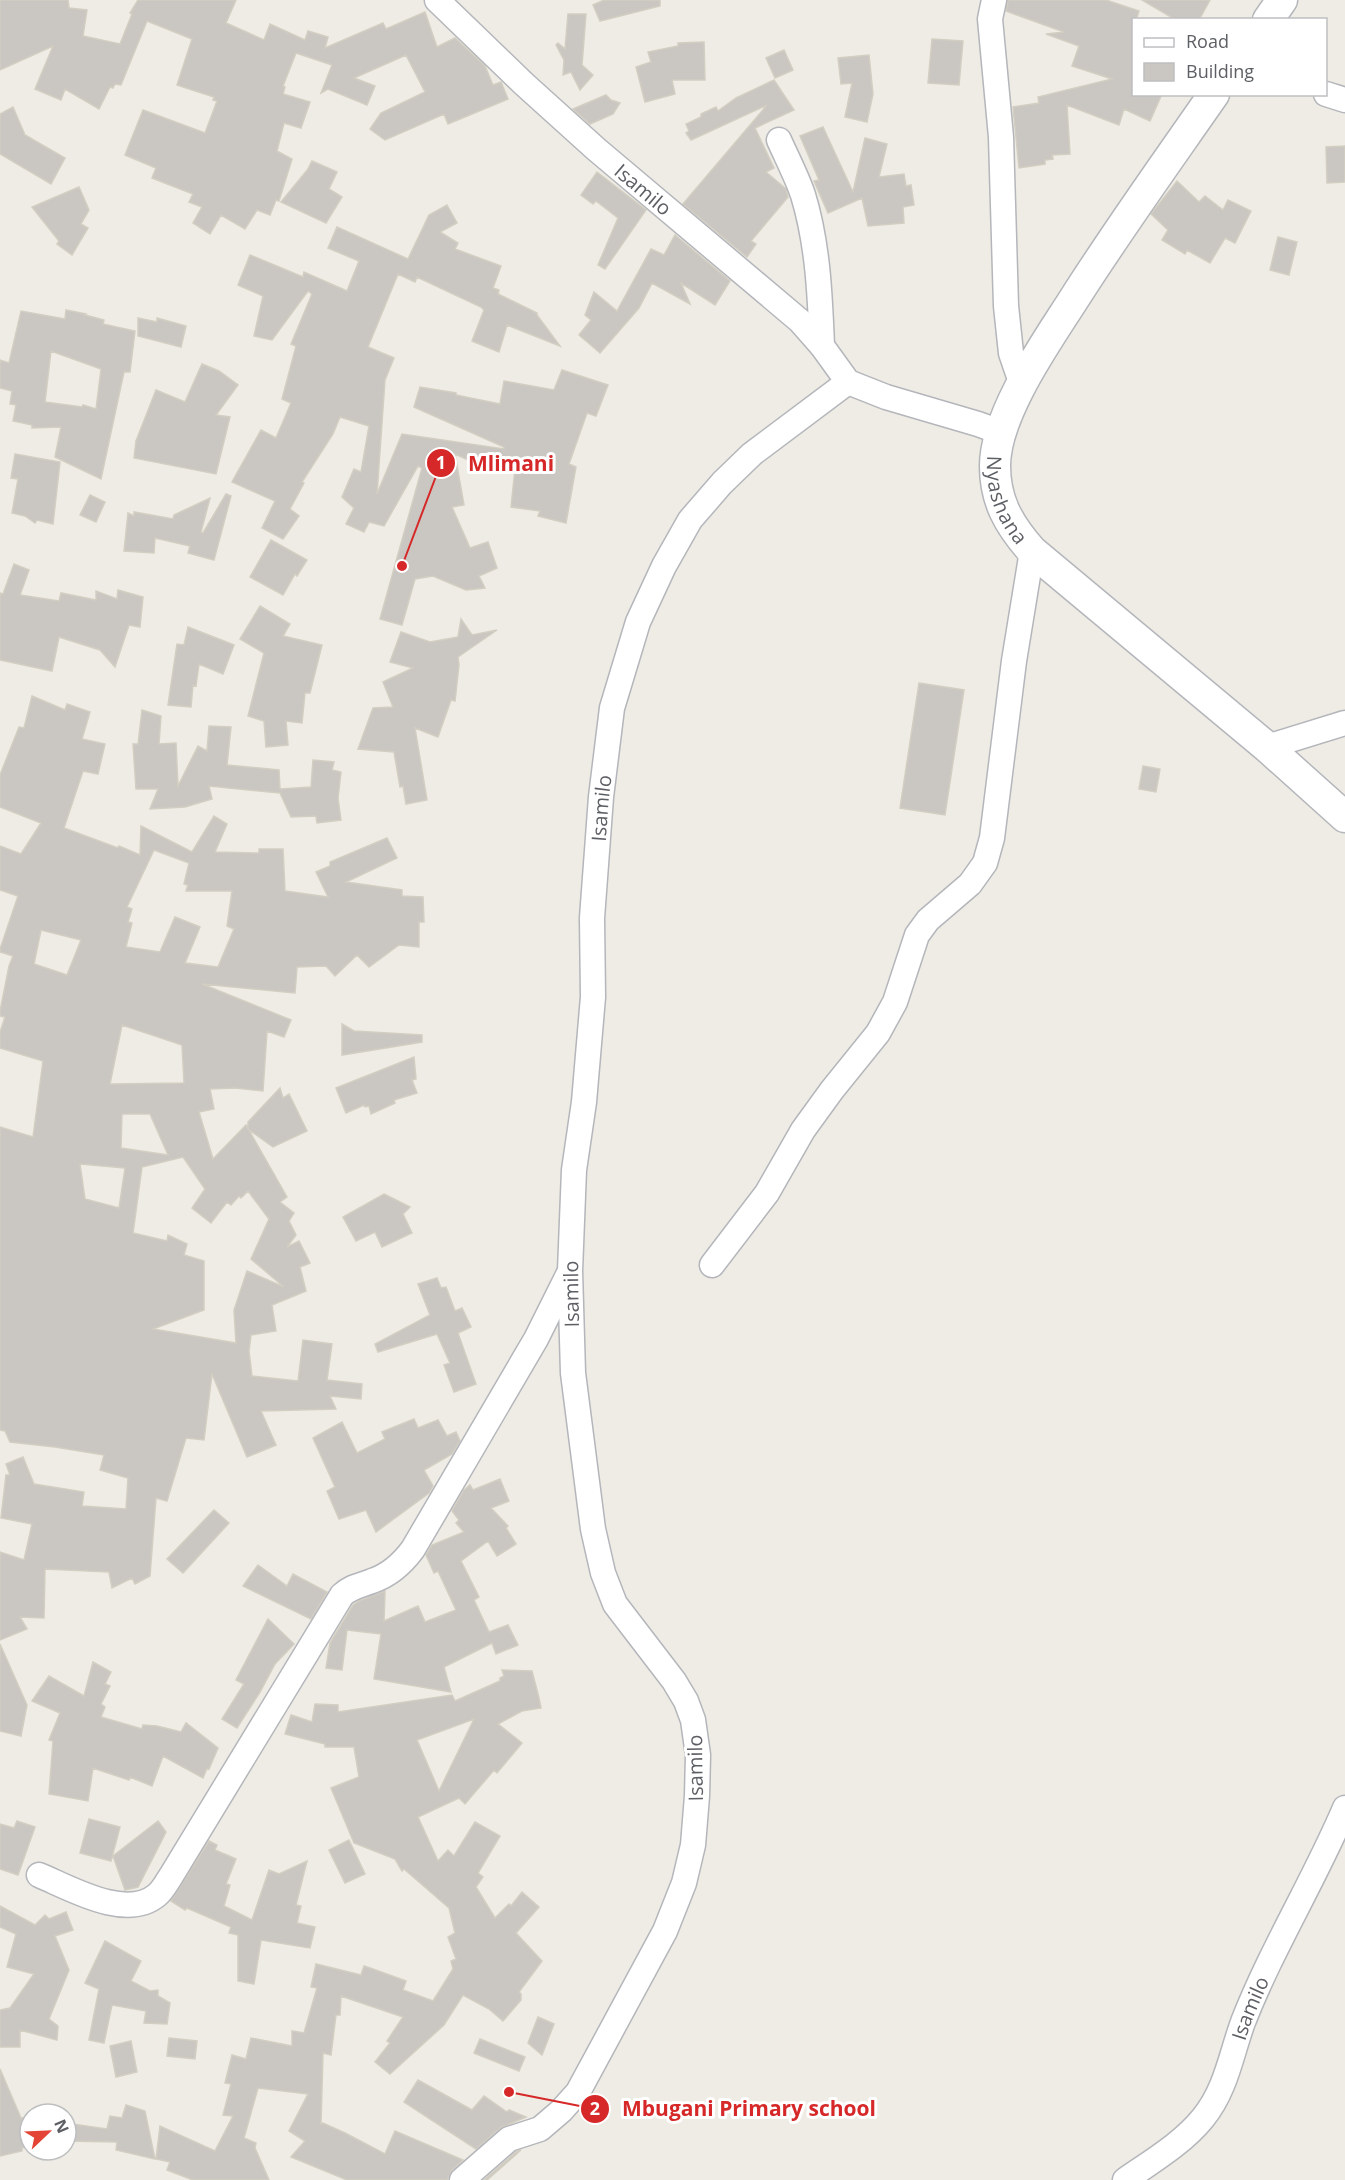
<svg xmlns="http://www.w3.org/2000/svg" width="1345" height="2180" viewBox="0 0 1345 2180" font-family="'Open Sans',sans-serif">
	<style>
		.building { fill: #cac6c1; stroke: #d3cec2; stroke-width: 1.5; fill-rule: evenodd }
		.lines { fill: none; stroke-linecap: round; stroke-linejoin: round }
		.minor-casing { stroke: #b4b6bb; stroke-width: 27 }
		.tertiary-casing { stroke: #b4b6bb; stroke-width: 33 }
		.minor { stroke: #fff; stroke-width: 24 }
		.tertiary { stroke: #fff; stroke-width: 30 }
		.labels { text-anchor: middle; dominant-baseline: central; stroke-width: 6; stroke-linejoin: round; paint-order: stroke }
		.street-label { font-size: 20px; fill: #5c5f64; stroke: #fff }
		.leader { fill: none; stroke: #d62828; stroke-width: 2 }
		.callout-dot { fill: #d62828; stroke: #fff; stroke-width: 2 }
		.mark-label { font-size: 18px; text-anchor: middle; font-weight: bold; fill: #fff }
		.callout-label { font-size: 21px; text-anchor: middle; font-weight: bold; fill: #d62828; stroke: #fff; stroke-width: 6; stroke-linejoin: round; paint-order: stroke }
	</style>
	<rect width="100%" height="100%" fill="#eeece4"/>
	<!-- building -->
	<path class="building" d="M0,0H68L69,8L87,10L83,36L120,44L132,14L130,13L138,0H236L226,23L264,40L270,24L305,40L308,31L328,37L325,48L383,23L386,29L425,12L437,47L455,38L485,66L493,85L501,82L508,99L448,124L444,114L385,140L370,129L381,113L425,92L406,55L354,78L375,86L367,105L328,89L321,93L332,65L296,53L283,86L285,87L283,94L310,102L301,128L284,123L277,151L292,159L279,201L276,200L270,215L257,210L245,229L221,215L210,234L193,223L202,207L189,202L193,194L152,178L156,168L125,155L143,110L205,133L217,101L213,100L214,97L177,85L192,39L147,21L121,85L115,84L113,88L110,87L99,109L65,89L61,100L35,89L53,46L0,70Z
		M604,0H660V6L600,21L593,5Z
		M1008,0H1106L1139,11L1136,20H1134V94H1162L1150,121L1124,109L1119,125L1067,105L1070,154L1052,155L1053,159L1045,160V164L1019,168L1013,107L1039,103L1038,97L1112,79L1072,66L1079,46L1046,34L1064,32L1006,11Z
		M1142,0H1210L1199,20H1176Z
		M568,14H586L582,65L593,75L580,90L571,72L563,75L564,60L556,45L558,43L565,49Z
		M932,39L963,41L959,85L928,83Z
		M704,42L705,80H672L675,94L645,102L636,67L651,62L648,52L678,46V43Z
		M784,50L793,70L775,78L766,58Z
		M869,55L873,94L867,122L845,117L852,83L841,84L838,58Z
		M774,80L794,110L755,128L774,168L766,172L786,189L788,197L751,241L756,244L747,257L683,204L767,105L691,140L686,133L689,131L686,124L701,117V114L716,107L718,111L736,98Z
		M606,95L611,100L620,103L613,114L590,124L573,109Z
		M13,107L25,135L65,158L51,184L0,154V114Z
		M823,127L853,192L865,138L887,144L879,177L904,174L906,186L911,185L914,205L903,207L904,223L868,226L862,198L828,213L814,181L819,180L800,136Z
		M1345,146V182L1327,183L1326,147Z
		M312,161L337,172L329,189L342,197L326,223L281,202L308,169Z
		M597,172L646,210L605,269L598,265L618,218L596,201L593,204L581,195Z
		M1177,181L1199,202L1205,196L1223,210L1228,200L1251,211L1235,243L1225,238L1210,263L1187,250L1185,254L1162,240L1168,230L1151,214Z
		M79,187L89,210L81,224L88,228L72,255L57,244L59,241L32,207Z
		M447,205L457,223L440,232L458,243L455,249L501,266L493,288L499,290L498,294L537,313V315L560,346L507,325L499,352L472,341L484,310L481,307L417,277L415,282L398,274L368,347L394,358L385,380L377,494L402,434L504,449V447L414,407L420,387L456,393V395L500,404L504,381L554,390L562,370L608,385L596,416L587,413L569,464L576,467L566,523L538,516L540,511L511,507L515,469L477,464L455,454L464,505L452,507L470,548L488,542L497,568L479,576L485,588L466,590L433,576L415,579L402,625L380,619L422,468L418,466L384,526L369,522L364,532L346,524L354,508L342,497L354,469L361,472L369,426L340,417L333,434L302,482L304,483L290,509L299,516L283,539L262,528L275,501L232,482L261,430L276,438L291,403L282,399L296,346L291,344L312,294L308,291L272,340L254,336L263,296L238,285L250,255L303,277L304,272L347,291L359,261L328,248L337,227L408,259L429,215Z
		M675,235L730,281L715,305L681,283L690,304L652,283L639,308L600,353L579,335L591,320L585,315L594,292L617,311L651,249L664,255Z
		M1278,237L1297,242L1289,275L1270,270Z
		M66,310L86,314L85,315L104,320L103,324L135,331L130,372H124L101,479L55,457L61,427L32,428V425L13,421L16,405L10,404L12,391L0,388V360L9,363L21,311L65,319ZM51,351L101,369L96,409L83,405L82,407L45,402Z
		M138,318L157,322V318L186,326L181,347L138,336Z
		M202,364L219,371L238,385L216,415L230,417L216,474L134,458L136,441L156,390L185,402Z
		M15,454L60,462L53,524L37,520L35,523L25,516L12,513L18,479L11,478Z
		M226,494L231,496L214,560L188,553L190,546L155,538L154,553L124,551L128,513L134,516V512L173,519L174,515L210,498L201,532L203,533Z
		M90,495L105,502L96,522L80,515Z
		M271,540L307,560L297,576L295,574L283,595L250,577Z
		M14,564L29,570L20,595L59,601L61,593L96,600V591L117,599L118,590L143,597L140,627L129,625L115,667L100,650L59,637L52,671L0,660V593L3,594Z
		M260,606L290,624L283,636L322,645L310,693H305L302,723L286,721L288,745L266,747L264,721L248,716L264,653L240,639Z
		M461,619L472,635L497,630L458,657L459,665L455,701L451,700L438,737L415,728L427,800L406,804L403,786L400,787L394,752L358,749L373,708L393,707L383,682L413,668L390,662L401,632L430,642L458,637Z
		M188,627L234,645L223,674L199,664L196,686L193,685L191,707L168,705L177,644L184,645Z
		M919,683L964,690L945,815L900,808Z
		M32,696L65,710L67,704L90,712L82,739L105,744L98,774L83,771L64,828L118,848L119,846L140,855L141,826L192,852L214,816L227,824L215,852L259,853V849H283L285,891L328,897L316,872L330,866V862L387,838L397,858L346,882L402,890V896L423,897L424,922H419V947L399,945L369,967L357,955L335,976L326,966L297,967L295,993L202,984L291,1020L284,1037L267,1031L263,1091L235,1088L210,1089L214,1109L199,1112L213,1159L246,1125L287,1197L280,1202L294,1213L289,1221L296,1235L287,1247L299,1241L310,1263L300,1267L306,1291L272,1305L276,1331L251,1335L249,1351L252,1376L298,1381L303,1340L332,1344L327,1380L362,1384L361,1399L330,1396L336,1409L261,1411L276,1445L247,1457L212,1374L204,1440L186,1438L167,1501L156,1498L150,1576L135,1584L132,1578L112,1588L109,1572L45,1569L44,1618L20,1617L27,1629L0,1640V1552L24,1560L32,1524L1,1518L6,1475H10L6,1464L23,1457L34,1484L84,1492L82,1506L126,1509L128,1478L100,1470L104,1455L55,1447L10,1442L5,1431L0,1430V1127L33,1137L43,1061L0,1048V1032L5,1017L0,1016V1011L9,966L13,956L0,952V949L18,896L0,890V846L21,854L41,823L0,807V775L19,727L24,728ZM154,850L189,863L184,884L188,885L186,891H232L227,926L234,929L218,967L185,963L200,927L175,917L160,952L126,947L132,923L128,922L132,909L127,907ZM41,930L81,940L67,975L34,964ZM122,1025L182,1045L184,1083L110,1084ZM122,1114H150L168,1155L121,1148ZM183,1157L205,1189L192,1208L211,1223L227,1202L231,1205L239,1196L241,1198L248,1191L269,1219L251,1259L284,1287L247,1271L234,1310L236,1343L153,1329L204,1310V1261L184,1255L187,1244L168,1235L167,1241L133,1233L142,1167ZM80,1164L125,1168L119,1208L85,1199Z
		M142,710L161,716L159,744L176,743L178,786L198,746L207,751L209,726L231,727L227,765L279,770L280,789L311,787L313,760L334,762L332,770L341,772L338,798L341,820L317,823L316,816L291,817L280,793L209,786L212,799L185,807L150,809L158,789H136L133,744H138Z
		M1143,766L1160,769L1156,792L1139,789Z
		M342,1024L354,1031L422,1035V1042L342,1055Z
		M414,1057L416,1079L412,1080L417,1093L394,1100L395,1103L371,1114L369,1106L365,1107L364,1105L346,1113L336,1088Z
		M280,1088L283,1098L289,1094L307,1131L273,1147L248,1129V1122Z
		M384,1194L410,1207L403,1214L412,1233L382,1247L375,1232L356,1241L343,1217Z
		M437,1278L441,1288L446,1287L455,1311L462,1308L471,1327L458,1333L476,1384L454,1392L444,1365L450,1363L437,1334L378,1352L375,1344L430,1315L418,1284Z
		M414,1419L418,1428L438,1420L447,1436L456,1432L460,1441L452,1454L424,1470L433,1486L429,1493L376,1532L366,1510L339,1519L327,1491L335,1487L313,1438L342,1422L357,1453L385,1439L382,1432Z
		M500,1479L509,1501L491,1508L508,1526L506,1528L516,1544L497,1556L488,1541L461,1561L479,1597L474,1600L489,1632L508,1625L518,1645L496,1654L492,1643L444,1667L451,1692L374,1679L381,1634L347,1630L342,1670L326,1668L330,1643L353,1605L359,1601L385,1591L384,1621L418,1606L425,1622L456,1610L438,1571L434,1573L426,1555L432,1545L464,1532L456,1523L459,1520L452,1511L464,1490L470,1485L473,1490Z
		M214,1510L229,1523L183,1573L167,1559Z
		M258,1565L287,1586L293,1574L327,1592L311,1619L243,1586Z
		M268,1619L294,1644L275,1664L260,1692L237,1728L222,1719L244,1684L236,1680Z
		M0,1644L27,1705L21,1736L0,1731Z
		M93,1662L111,1672L105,1684L110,1686L101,1704L105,1707L101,1717L142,1729L143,1725L157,1726L181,1732L186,1723L218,1748L209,1769L207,1768L203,1778L163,1756L152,1786L130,1777L129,1780L93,1768L88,1801L49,1794L53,1741L49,1740L60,1713L32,1701L49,1676L84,1696Z
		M502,1670L532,1671L539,1698L541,1708L522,1711L498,1724L522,1743L497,1773L494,1770L465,1804L459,1798L418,1817L438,1861L448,1850L454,1856L475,1822L500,1836L478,1873L483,1877L476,1887L495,1918L509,1904L511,1906L522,1892L539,1907L516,1933L542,1961L519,1992L521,1994V2000L503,2021L489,2009L463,1995L444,2025L390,2074L375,2062L390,2043L387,2041L403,2017L341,1996L340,2015H336L331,2055L323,2053L321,2124L323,2123L345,2133L385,2154L395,2131L463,2160L452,2170L447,2180H347L291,2157L305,2141L289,2131L308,2094L258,2088L244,2138L256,2143L255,2148L269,2180H193L167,2170L170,2162L156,2159L160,2126L215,2151L233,2116L223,2115L231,2084L225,2083L232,2055L246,2059L251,2038L292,2046V2031L304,2033L317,1988L311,1987L316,1964L361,1975L364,1966L373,1969L406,1981L403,1990L433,2001L453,1969L451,1961L456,1959L448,1937L455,1933L449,1908L404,1869L402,1871L395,1859L354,1843L331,1788L359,1777L354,1747H325V1744L285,1734L291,1715L312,1722L315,1704L338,1705V1712L452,1695L455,1701L500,1681V1678L504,1676ZM474,1719L439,1791L417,1740Z
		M89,1819L120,1827L111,1861L80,1853Z
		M17,1821L35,1827L18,1875L0,1869V1824L14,1828Z
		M158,1821L166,1832L138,1887L125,1890L113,1856Z
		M349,1840L365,1874L345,1883L329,1850Z
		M209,1841L217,1845L215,1850L236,1859L226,1884L230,1885L224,1906L252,1920L269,1870L279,1874L307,1861L296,1905L301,1906L297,1923L315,1927L310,1948L261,1940L254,1984L238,1981V1935L229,1933L231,1927L187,1908L185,1910L171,1901Z
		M0,1906L35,1925L45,1915L49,1919L66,1912L73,1930L55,1936L69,1970L49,2019L58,2026L57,2040L20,2030V2047H0V2010L10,2008L34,1974L7,1967L16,1934L0,1927Z
		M105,1941L141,1961L131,1981L150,1991L158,1990V1996L170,2003L167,2024L144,2023L146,2011L112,2005L104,2043L89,2040L99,1989L85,1983Z
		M538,2017L554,2024L542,2055L528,2043Z
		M169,2038L197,2041L195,2059L167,2056Z
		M480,2039L525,2057L519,2071L474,2053Z
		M131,2041L137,2072L116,2077L110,2046Z
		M0,2069L21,2118L30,2117V2146L22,2148V2151L0,2156Z
		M418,2080L472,2110L484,2096L507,2112L509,2110L526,2117L500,2128L476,2149L404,2102Z
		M126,2105L145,2111L155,2159L116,2150L117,2142L66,2141V2123L107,2129L110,2116L122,2118Z
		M521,2150L487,2180H484L516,2152Z"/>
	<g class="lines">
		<!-- minor casing -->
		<g class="minor-casing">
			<g id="minor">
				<path id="s1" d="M437,0L524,84L596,149L800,321L822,346L848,382L886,397L978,424L1000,432"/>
				<path d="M994,0L990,19L1001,137L1006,306L1011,353L1022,385"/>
				<path d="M1326,94L1345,100"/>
				<path d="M779,140C787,158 797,177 803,195C818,244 820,296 822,346"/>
				<path d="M1267,747L1345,723"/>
				<path d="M712,1265L767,1193L803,1130L832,1090L878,1033L895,1002L917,935L928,920L970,884L985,863L992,838L1014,661L1032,551"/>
				<path d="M39,1875C70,1888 126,1921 157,1895C163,1890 167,1882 171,1876L342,1595C352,1586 360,1586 372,1581C390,1575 402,1564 413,1549L536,1339L569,1273"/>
				<path id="s2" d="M462,2180L509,2139L540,2129L561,2111L578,2092L665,1931L684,1883L693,1845L697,1796L698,1755L693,1720L686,1701L674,1681L615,1604L603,1573L593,1529L573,1373L570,1271L574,1170L584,1102L593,997L592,918L601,797L612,708L638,622L664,566L690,520L722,483L752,454L848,382"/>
				<path id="s3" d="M1125,2180C1151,2162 1183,2143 1203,2118C1226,2090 1231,2055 1243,2022C1272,1948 1314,1881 1345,1808"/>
			</g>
		</g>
		<!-- tertiary casing -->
		<g class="tertiary-casing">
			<g id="tertiary">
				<path d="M1268,20L1282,0"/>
				<path id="s4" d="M1214,94C1166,163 1117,231 1072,302C1045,344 995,415 995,466C995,501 1009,525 1032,551L1267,747L1345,817"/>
			</g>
		</g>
		<!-- minor -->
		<use href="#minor" class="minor"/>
		<!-- tertiary -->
		<use href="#tertiary" class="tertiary"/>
	</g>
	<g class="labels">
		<!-- street labels -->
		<g class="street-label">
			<text stroke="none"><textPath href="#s1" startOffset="280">Isamilo</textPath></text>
			<text stroke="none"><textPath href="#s4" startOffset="471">Nyashana</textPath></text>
			<text stroke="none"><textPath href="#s2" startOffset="1490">Isamilo</textPath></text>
			<text transform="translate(571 1294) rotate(-91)">Isamilo</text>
			<text transform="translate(695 1768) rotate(-91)">Isamilo</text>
			<text stroke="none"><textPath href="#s3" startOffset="220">Isamilo</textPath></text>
		</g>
	</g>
	<!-- callouts -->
	<path class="leader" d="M402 566L441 463M509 2092L595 2109"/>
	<g class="callout-dot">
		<circle cx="402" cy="566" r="6"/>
		<circle cx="509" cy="2092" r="6"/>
		<circle cx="441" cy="463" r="15"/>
		<circle cx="595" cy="2109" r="15"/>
	</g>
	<g class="mark-label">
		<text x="441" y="469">1</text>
		<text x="595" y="2115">2</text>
	</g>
	<g class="callout-label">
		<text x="511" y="471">Mlimani</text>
		<text x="749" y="2116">Mbugani Primary school</text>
	</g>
	<!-- legend -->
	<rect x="1132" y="18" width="195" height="78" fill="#ffffff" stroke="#bebfc1" stroke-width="1.5"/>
	<rect x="1144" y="38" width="30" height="9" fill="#ffffff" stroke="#bebfc1" stroke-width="1.5"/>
	<text x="1186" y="48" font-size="18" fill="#5c5f64">Road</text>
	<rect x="1144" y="63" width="30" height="18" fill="#cac6c1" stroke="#bebfc1" stroke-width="1.5"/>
	<text x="1186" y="78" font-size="18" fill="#5c5f64">Building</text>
	<!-- north arrow -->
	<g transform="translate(48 2132) rotate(67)"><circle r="28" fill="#ffffff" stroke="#bebfc1" stroke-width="1.5"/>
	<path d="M0-4.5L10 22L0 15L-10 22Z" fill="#e34435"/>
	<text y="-9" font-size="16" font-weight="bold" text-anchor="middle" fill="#5c5f64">N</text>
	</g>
</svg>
